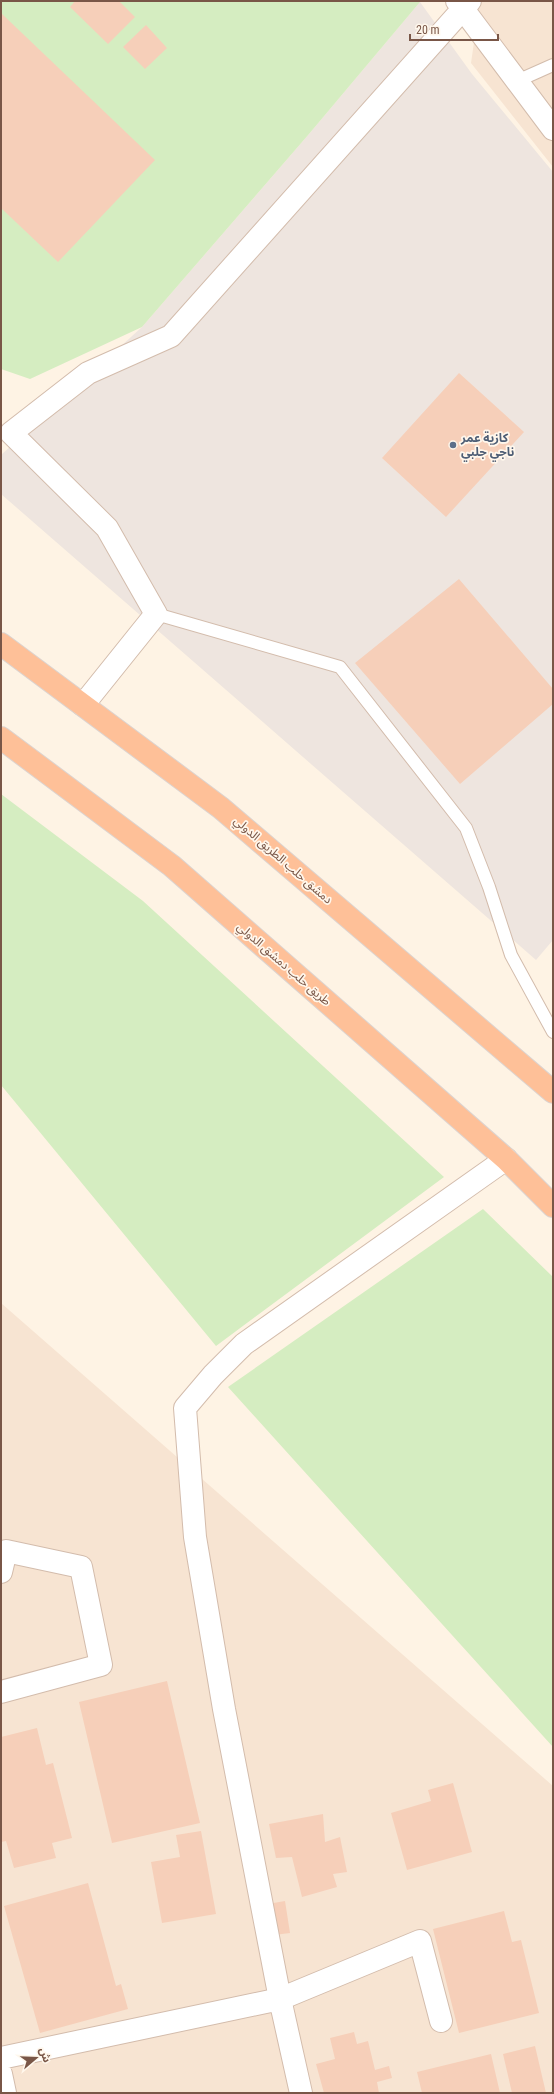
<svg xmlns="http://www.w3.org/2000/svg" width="554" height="2094" viewBox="0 0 554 2094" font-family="'Roboto Condensed','Noto Sans Arabic',sans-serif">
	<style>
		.residential { fill: #f7e4d2 }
		.industrial { fill: #eee5df }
		.green { fill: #d5edc1 }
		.building { fill: #f6cfb9 }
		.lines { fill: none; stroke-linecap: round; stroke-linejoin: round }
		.service-casing { stroke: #d3bcac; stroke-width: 14 }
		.minor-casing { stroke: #d3bcac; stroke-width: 24 }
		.trunk-casing { stroke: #dcd3cf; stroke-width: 24 }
		.service { stroke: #fff; stroke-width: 12 }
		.minor { stroke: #fff; stroke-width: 22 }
		.trunk { stroke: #fec098; stroke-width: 22 }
		.service-dot { fill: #5c6f8a; stroke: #fff7ec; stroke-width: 1.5 }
		.labels { text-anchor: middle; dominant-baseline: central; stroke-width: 3.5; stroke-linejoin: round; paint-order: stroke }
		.service-label { font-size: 12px; font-weight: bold; fill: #4e5e75; stroke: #fff7ec; text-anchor: start }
		.street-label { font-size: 12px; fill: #795647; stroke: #fff7ec }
	</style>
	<rect width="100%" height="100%" fill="#fef3e4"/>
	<!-- residential -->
	<path class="residential" d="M480,1H553V167L471,63Z
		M1,1303L553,1786V2093H1Z"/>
	<!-- industrial -->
	<path class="industrial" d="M420,2L472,74L553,172V940L536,960L1,494V455L142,327L309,134Z"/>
	<!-- green -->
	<path class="green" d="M1,1H419L420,2L309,134L142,327L30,379L1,369Z
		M1,794L143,901L444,1177L216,1346L1,1085Z
		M483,1209L553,1277V1747L228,1387Z"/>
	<!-- building -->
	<path class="building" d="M75,1H119L135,17L108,44L70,7Z
		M1,13L155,160L58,262L1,208Z
		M146,25L167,48L145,69L123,47Z
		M459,373L524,432L446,517L382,458Z
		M459,579L553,689V704L460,784L355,663Z
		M167,1681L200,1823L112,1843L79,1702Z
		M37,1728L46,1765L53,1763L72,1838L52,1843L56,1858L14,1868L6,1841L1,1842V1737Z
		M453,1783L472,1852L407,1870L391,1813L431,1801L428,1790Z
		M323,1814L325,1842L340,1837L347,1872L333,1874L337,1887L302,1897L292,1857L276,1858L269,1824Z
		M201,1831L216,1914L162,1923L151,1862L180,1857L176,1835Z
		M88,1883L116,1986L121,1984L128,2009L40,2033L4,1906Z
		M285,1901L290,1933L274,1935L268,1904Z
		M504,1911L512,1942L521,1940L539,2013L459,2033L433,1929Z
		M354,2032L357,2044L368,2041L375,2070L389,2066L392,2078L377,2082L379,2093H324L316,2064L335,2059L330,2038Z
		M535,2046L546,2093H512L503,2054Z
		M491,2054L500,2093H422L417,2072Z"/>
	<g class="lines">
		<!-- service casing -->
		<g class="service-casing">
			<path id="service" d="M517,81L553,65
				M156,614L340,667L466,828L489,887L511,955L553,1032"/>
		</g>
		<!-- minor casing -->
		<g class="minor-casing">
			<path id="minor" d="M457,1L553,129
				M83,705L156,614L107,528L11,433L88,373L171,336L470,1
				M1,1572L6,1551L81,1567L101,1665L1,1692
				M1,2058L280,1999L420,1941L441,2021
				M1,2074L5,2093
				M301,2093L280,1999L224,1709L195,1537L185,1408L213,1375L244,1344L506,1159"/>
		</g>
		<!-- trunk casing -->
		<g class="trunk-casing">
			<path id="trunk" d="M1,644L221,808L553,1092
				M1,738L172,866L506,1159L553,1206"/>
		</g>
		<!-- service -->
		<use href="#service" class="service"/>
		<!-- minor -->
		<use href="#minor" class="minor"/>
		<!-- trunk -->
		<use href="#trunk" class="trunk"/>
	</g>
	<!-- markers -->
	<circle class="service-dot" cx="453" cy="445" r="4"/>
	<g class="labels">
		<!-- service labels -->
		<g class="service-label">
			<text x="461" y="438">كازية عمر<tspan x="461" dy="14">ناجي جلبي</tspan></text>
		</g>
		<!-- street labels -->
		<g class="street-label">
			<text transform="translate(283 860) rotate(41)">دمشق حلب الطريق الدولي</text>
			<text transform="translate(284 964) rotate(41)">طريق حلب دمشق الدولي</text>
		</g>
	</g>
	<!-- border -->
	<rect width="554" height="2094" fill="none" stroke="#795647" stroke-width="4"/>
	<!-- north arrow -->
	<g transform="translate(36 2058) rotate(71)" stroke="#fff7ec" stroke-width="3" paint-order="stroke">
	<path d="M0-3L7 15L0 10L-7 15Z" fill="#795647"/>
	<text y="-6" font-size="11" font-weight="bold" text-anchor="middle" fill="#795647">ش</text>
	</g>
	<!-- scale -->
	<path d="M410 34v6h88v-6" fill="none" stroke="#795647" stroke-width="2"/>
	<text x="416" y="34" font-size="12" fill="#795647" stroke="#fff7ec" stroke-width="3" paint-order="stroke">20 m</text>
</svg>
